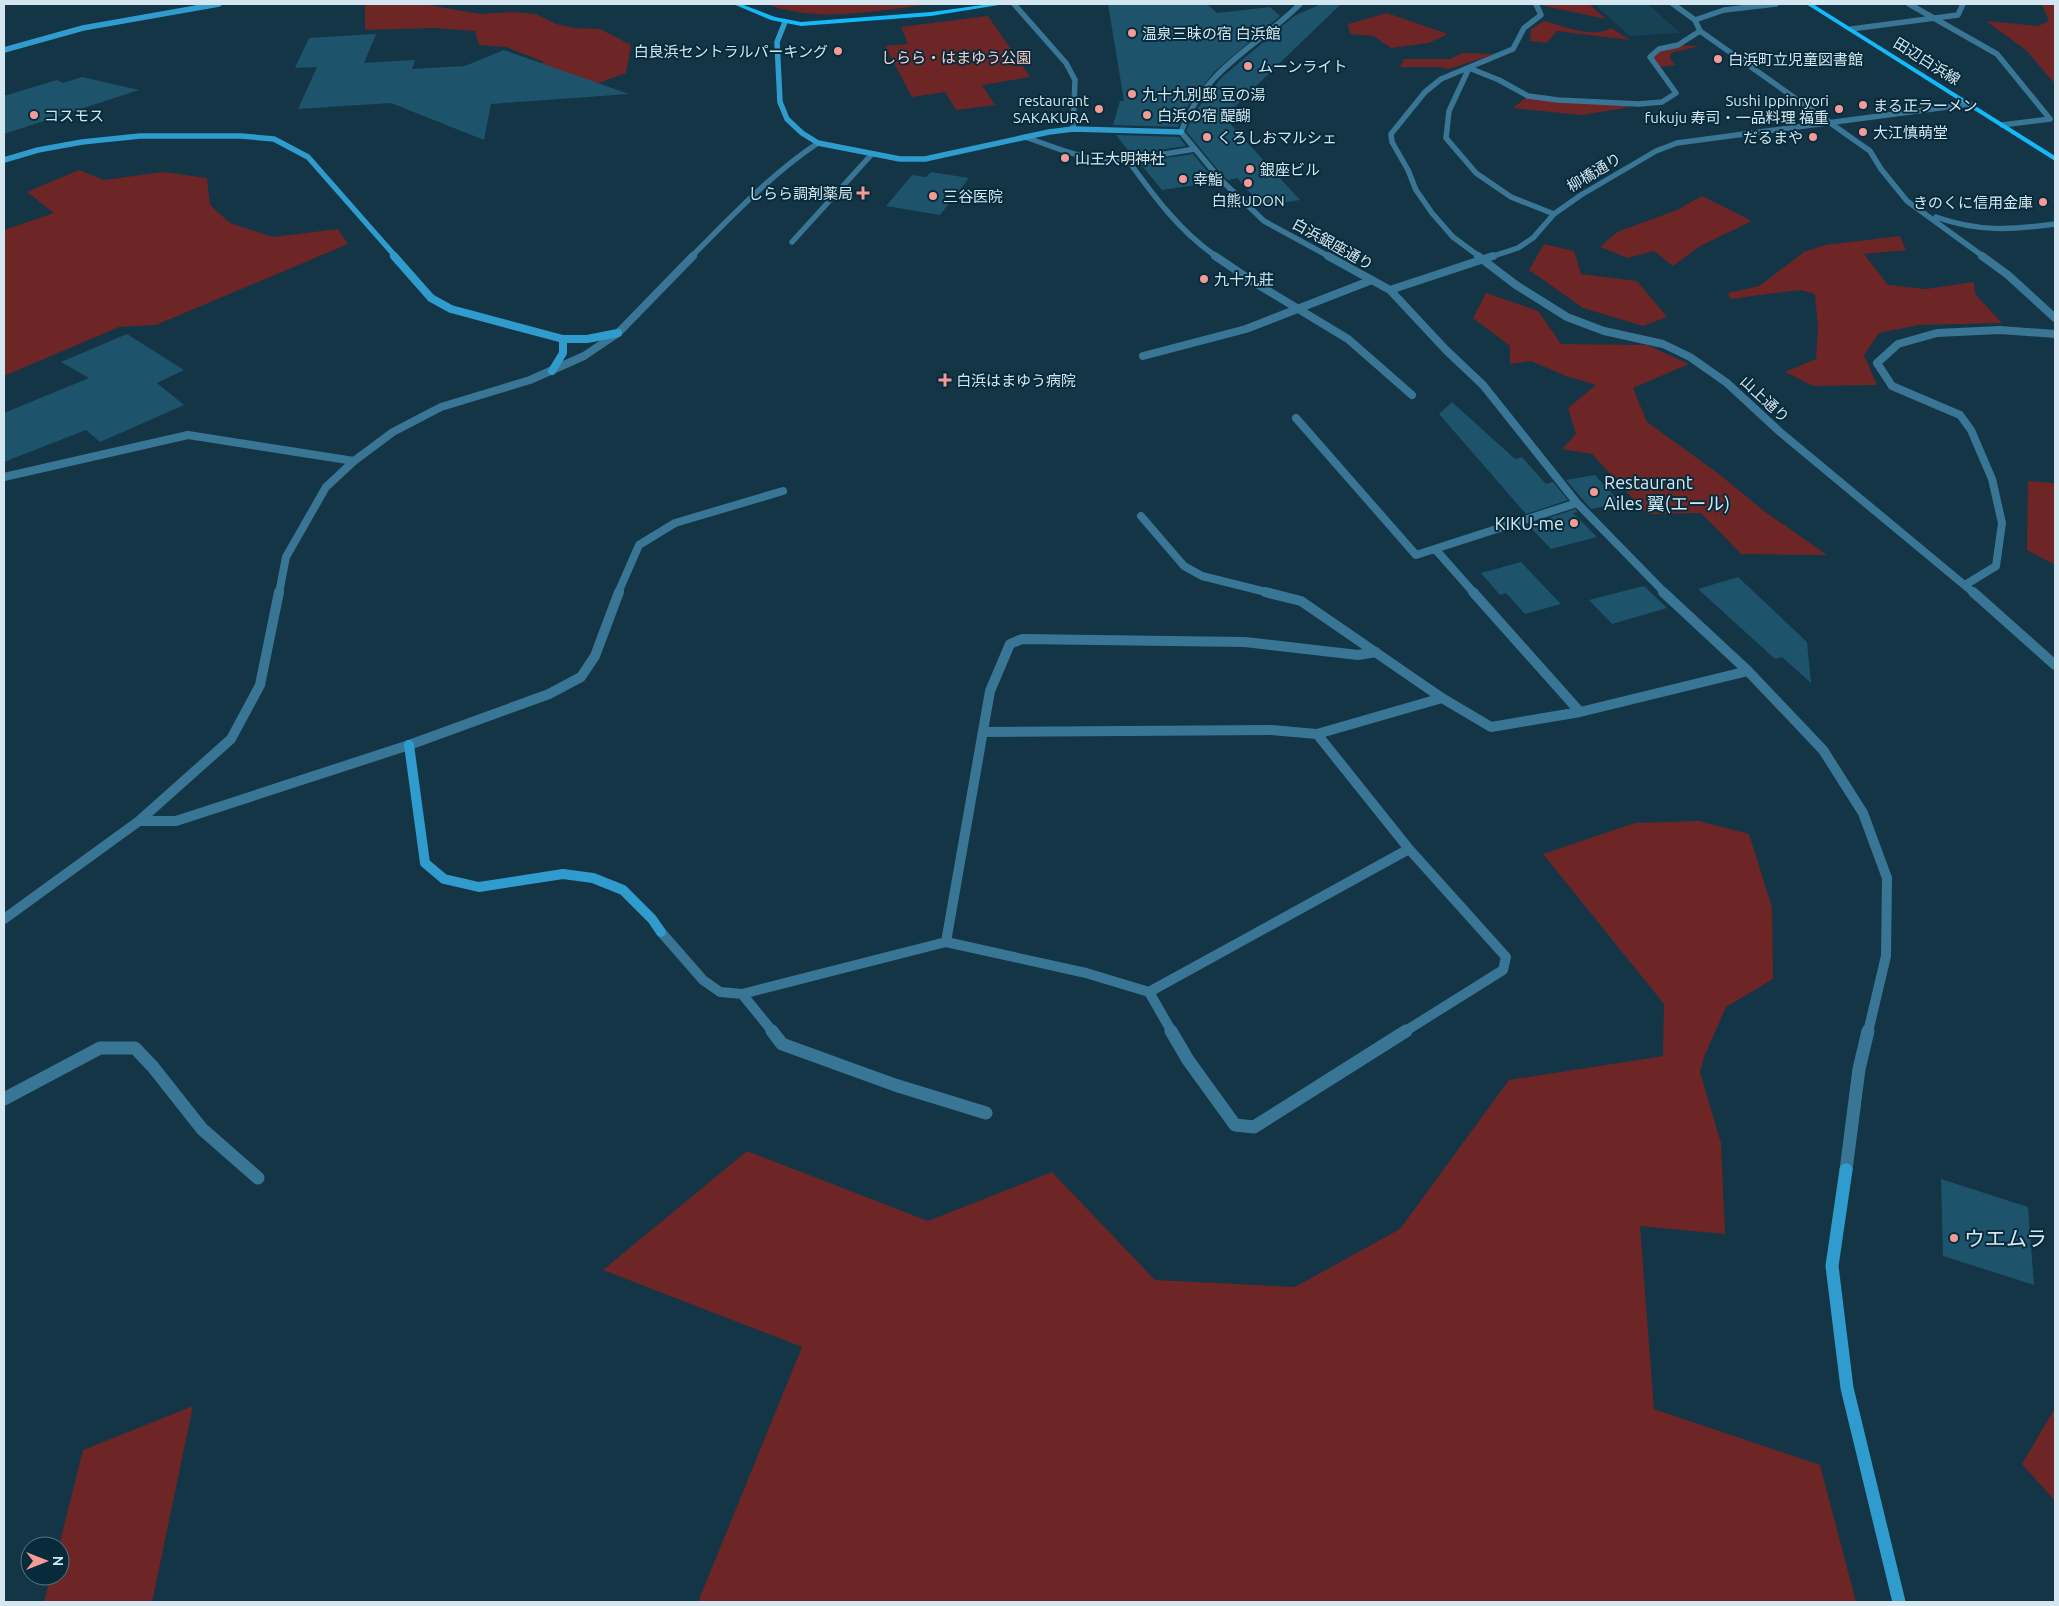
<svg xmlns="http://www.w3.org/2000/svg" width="2059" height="1606" viewBox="0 0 2059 1606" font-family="Ubuntu,'Noto Sans JP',sans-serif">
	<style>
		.built { fill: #174255 }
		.green { fill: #6d2526 }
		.building { fill: #1e536c }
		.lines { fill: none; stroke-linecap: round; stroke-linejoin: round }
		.lane-far1 { stroke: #397695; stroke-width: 5.5 }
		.lane { stroke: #397695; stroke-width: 8 }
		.street-far3 { stroke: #397695; stroke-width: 5.5 }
		.street-far2 { stroke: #397695; stroke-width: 8 }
		.street-far1 { stroke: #397695; stroke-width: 10 }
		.street { stroke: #397695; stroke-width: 13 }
		.secondary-far3 { stroke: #2f9ccd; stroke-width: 5.5 }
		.secondary-far2 { stroke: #2f9ccd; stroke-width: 8 }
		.secondary-far1 { stroke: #2f9ccd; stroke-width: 10 }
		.secondary { stroke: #2f9ccd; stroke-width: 13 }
		.primary { fill: #13b9f8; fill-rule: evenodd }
		.street-bridge-far1 { stroke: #397695; stroke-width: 5.5 }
		.street-bridge { stroke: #397695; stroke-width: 8 }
		.poi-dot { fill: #f59b97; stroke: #082b3b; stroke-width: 2 }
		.labels { text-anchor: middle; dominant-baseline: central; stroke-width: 4; stroke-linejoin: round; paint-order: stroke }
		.far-poi-label { font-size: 15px; fill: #d4e7f1; stroke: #082b3b; text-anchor: start }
		.far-park-label { font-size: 15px; fill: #ffccc8; stroke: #082b3b }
		.far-street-label { font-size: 15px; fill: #d4e7f1; stroke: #082b3b }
		.poi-label { font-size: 18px; fill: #d4e7f1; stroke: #082b3b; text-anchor: start }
		.near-poi-label { font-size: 21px; fill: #d4e7f1; stroke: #082b3b; text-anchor: start }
	</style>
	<rect width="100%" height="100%" fill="#133545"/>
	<!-- built -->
	<path class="built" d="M1594,4H1648L1680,33L1630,36Z"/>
	<!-- green -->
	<path class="green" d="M365,4H423L480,14L513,12L536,14L556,24L574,28L600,29L631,45L626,73L596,84L505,80L544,62L506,47L479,45L475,31L434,28L365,30Z
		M766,4H933C878,10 820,24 766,4Z
		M1541,4H1589L1606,19L1544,6Z
		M2042,4H2055V84L2027,51L1986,21L2038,26L2049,21Z
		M1387,13L1448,34L1429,43L1391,48L1374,36L1350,34L1348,24Z
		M988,16L1030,77L982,85L995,105L956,110L945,92L912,97L885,46L908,44L901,27Z
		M1544,21C1564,26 1593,39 1611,28L1630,40L1557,31L1547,43L1530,41L1531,29Z
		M1678,45L1700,46L1671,53L1670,58L1675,65L1660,67L1650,57L1659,49Z
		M1462,53L1495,54L1449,69L1439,67H1400L1404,59H1450Z
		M1528,96L1639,104L1620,109L1581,115L1513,108Z
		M79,170L104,180L163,172L207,178L210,205L230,223L273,237L338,229L348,244L156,325L119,327L4,376V230L54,213L27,192Z
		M1702,196L1752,221L1700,246L1673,266L1654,251L1628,258L1600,247L1617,232L1677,210Z
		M1900,236L1906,250L1864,254L1888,285L1926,289L1974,282L1975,294L2002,323L1919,325L1879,333L1864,355L1877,385L1813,386L1785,372L1816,359L1818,328L1815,294L1800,290L1730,299L1728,293L1759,286L1804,252L1825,245Z
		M1544,244L1574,251L1581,274L1637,281L1667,317L1643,326L1583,308L1529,270Z
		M1486,293L1538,311L1561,344L1647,345L1689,364L1633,388L1647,422L1719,474L1764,511L1827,555L1741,554L1701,513L1647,514L1592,454L1562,449L1576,434L1568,408L1596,385L1566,376L1531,361L1510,364V346L1473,318Z
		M2028,481L2055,483V565L2027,550Z
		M1699,821L1749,834L1772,907L1773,979L1726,1007L1704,1057L1700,1072L1721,1143L1725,1234L1640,1226L1654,1409L1820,1465L1856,1602H698L802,1347L603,1270L747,1151L928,1221L1052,1172L1155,1280L1295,1287L1400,1229L1509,1080L1663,1056L1664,1004L1543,854L1635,823Z
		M193,1406L152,1602H44L51,1576H60L59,1546L83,1450Z
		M2055,1408V1501L2022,1464Z"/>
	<!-- building -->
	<path class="building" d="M1108,4H1207L1217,13L1270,7L1280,16L1214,72L1187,107L1178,127L1113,125L1120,101H1124Z
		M1321,4H1341L1224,117L1300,200L1262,206L1237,178L1228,180L1223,176L1186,131L1195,112L1221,78L1294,16Z
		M376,34L364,63L415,60L412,69L465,66L504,50L629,94L491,104L484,140L391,103L298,109L317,67L295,68L309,38Z
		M82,77L139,90L4,134V96L57,80L63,83Z
		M1116,135L1179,137L1186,146L1131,154Z
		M1193,154L1216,182L1162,190L1139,162Z
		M931,172L969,178L940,215L886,206L912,175L926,177Z
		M127,334L184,370L157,383L184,405L100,442L86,430L4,462V413L89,378L61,362Z
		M1452,402L1515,459L1522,457L1546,484L1553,482L1568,500L1526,514L1439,414Z
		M1595,475L1620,503L1591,509L1566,480Z
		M1575,509L1578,512L1573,513L1597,537L1551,549L1530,527L1536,526L1534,523Z
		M1521,562L1561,604L1525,614L1506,593L1500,595L1481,573Z
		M1738,577L1807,642L1811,683L1782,657L1775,659L1698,589Z
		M1644,586L1667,608L1612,624L1589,600Z
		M1941,1179L2028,1207L2034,1285L1943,1256Z"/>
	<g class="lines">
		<!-- lane-far1 -->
		<path class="lane-far1" d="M1673,4L1695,20"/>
		<!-- lane -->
		<path class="lane" d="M4,477L188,435L354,461"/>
		<!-- street-far3 -->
		<path class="street-far3" d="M1014,4L1066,63L1075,80L1073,129
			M1300,4C1255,49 1205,67 1181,132L1220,179L1264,221L1330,257
			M1776,4L1724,10L1695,20L1700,31L1870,151L1881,169L1907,201L1984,257
			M1909,4L1997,54L2050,119L2002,125
			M1851,29L1958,15L1963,4
			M1025,137C1046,144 1066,153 1087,157C1123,163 1159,155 1194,149
			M1127,159C1153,195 1180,232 1217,257
			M1554,214L1511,197L1476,173L1446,138L1449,111L1469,68L1499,80L1528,96L1558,100L1639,104L1662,102L1676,93L1650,57L1659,49L1678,45L1700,31
			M1936,217C1978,232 2011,230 2055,224
			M1453,237L1432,213L1416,190L1408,170L1392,142L1391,134L1425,92L1441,79L1513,49L1524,28L1541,15L1536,4
			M792,242L872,154
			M691,257C731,217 771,174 818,143
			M1490,257L1518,248L1533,238L1554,214L1581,195L1656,151L1677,143L1970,104"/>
		<!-- street-far2 -->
		<path class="street-far2" d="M1215,256L1252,281L1348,339L1412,395
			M1328,256L1390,290L1446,350L1483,385L1577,503L1665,593
			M1982,256L2008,275L2055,318
			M1516,285L1567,317L1604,331L1663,344L1690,357L1727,383L1780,432L1974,593
			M1390,290L1493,256
			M1143,356L1246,329L1372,280
			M1296,418L1416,555L1577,503
			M1141,516L1184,566L1202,576L1270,593
			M1436,550L1474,593
			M1965,585L1996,566L2002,523L1992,479L1971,430L1960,415L1892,386L1877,363L1898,344L1937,333L2000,330L2055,334
			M279,593L286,557L326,487L354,461L393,432L441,407L530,380L584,356L618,333L693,256
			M618,593L639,545L675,523L783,491"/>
		<!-- street-far1 -->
		<path class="street-far1" d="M1265,592L1301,601L1442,698L1491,727L1580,712L1748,671
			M1473,592L1580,712
			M1663,592L1748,671L1823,750L1863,813L1887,878L1886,956L1868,1032
			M1973,592L2055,665
			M983,732L1271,730L1317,734L1442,698
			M1317,734L1409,849L1506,957L1503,970L1404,1032
			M139,821H176L409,745L549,694L581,677L595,656L619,592
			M4,919L139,821L231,739L260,685L279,592
			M661,932L703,980L720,992L742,994L946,942
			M1149,992L1409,849
			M742,994L773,1032
			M1172,1032L1149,992L1086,973L946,942L990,691L1010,644L1022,639L1245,642L1358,655L1376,652"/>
		<!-- street -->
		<path class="street" d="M772,1031L782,1044L895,1085L986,1113
			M1171,1031L1188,1060L1235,1125L1254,1127L1406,1031
			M4,1099L100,1048H135L153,1067L202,1129L258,1178
			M1846,1170L1859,1069L1868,1031"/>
		<!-- secondary-far3 -->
		<path class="secondary-far3" d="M785,22L777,42L780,102L787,119L802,133L818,143L900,159H925L1049,132L1073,129L1181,132
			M4,50L83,28L219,4
			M4,160L38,150L82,142L140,136H241L274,139L308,157L396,257"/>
		<!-- secondary-far2 -->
		<path class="secondary-far2" d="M394,256L431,298L451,309L563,339H587L618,333
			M552,371L563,353V339"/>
		<!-- secondary-far1 -->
		<path class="secondary-far1" d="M409,745L425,863L444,879L479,887L563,874L593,878L623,890L652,919L661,932"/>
		<!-- secondary -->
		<path class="secondary" d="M1846,1170L1832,1266L1847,1388L1899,1602"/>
		<!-- primary -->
		<path class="primary" d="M733,4H741L775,17L801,22L931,12L990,4H1005L931,16L801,26L771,20Z
			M1806,4H1813L2055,156V161Z"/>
		<!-- street-bridge-far1 -->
		<path class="street-bridge-far1" d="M1453,237L1480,257"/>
		<!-- street-bridge -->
		<path class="street-bridge" d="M1478,256L1516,285"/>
	</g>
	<!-- markers -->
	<g class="poi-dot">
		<circle cx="1132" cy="33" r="5"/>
		<circle cx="838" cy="51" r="5"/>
		<circle cx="1718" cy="59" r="5"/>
		<circle cx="1248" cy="66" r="5"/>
		<circle cx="1132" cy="94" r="5"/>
		<circle cx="1863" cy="105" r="5"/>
		<circle cx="1099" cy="109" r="5"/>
		<circle cx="1839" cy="109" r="5"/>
		<circle cx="34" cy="115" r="5"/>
		<circle cx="1147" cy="115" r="5"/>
		<circle cx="1863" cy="132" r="5"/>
		<circle cx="1207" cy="137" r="5"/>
		<circle cx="1813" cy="137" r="5"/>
		<circle cx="1065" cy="158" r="5"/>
		<circle cx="1250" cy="169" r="5"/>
		<circle cx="1183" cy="179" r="5"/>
		<circle cx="1248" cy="183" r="5"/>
		<path d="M860.5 185.5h5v5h5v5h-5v5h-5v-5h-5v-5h5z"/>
		<circle cx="933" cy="196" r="5"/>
		<circle cx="2043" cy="202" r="5"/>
		<circle cx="1204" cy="279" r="5"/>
		<path d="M942.5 372.5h5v5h5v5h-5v5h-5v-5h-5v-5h5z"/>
		<circle cx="1594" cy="492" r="5"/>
		<circle cx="1574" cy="523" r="5"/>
		<circle cx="1954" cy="1238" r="5"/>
	</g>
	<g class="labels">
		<!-- far-poi labels -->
		<g class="far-poi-label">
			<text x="1142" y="33">温泉三昧の宿 白浜館</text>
			<text x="828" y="51" text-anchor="end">白良浜セントラルパーキング</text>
			<text x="1728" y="59">白浜町立児童図書館</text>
			<text x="1258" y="66">ムーンライト</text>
			<text x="1142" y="94">九十九別邸 豆の湯</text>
			<text x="1089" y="100" text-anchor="end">restaurant<tspan x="1089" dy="17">SAKAKURA</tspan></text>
			<text x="1829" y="100" text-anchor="end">Sushi Ippinryori<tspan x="1829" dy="17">fukuju 寿司・一品料理 福重</tspan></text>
			<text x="1873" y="105">まる正ラーメン</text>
			<text x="44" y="115">コスモス</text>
			<text x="1157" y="115">白浜の宿 醍醐</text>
			<text x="1873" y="132">大江慎萌堂</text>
			<text x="1217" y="137">くろしおマルシェ</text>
			<text x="1803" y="137" text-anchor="end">だるまや</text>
			<text x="1075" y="158">山王大明神社</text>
			<text x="1260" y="169">銀座ビル</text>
			<text x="1193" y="179">幸鮨</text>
			<text x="853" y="193" text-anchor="end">しらら調剤薬局</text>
			<text x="943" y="196">三谷医院</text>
			<text x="1248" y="200" text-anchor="middle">白熊UDON</text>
			<text x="2033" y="202" text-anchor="end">きのくに信用金庫</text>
			<text x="1214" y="279">九十九莊</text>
			<text x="956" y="380">白浜はまゆう病院</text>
		</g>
		<!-- far-park labels -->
		<g class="far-park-label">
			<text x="956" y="57">しらら・はまゆう公園</text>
		</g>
		<!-- far-street labels -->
		<g class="far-street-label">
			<text transform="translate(1927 61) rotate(32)">田辺白浜線</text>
			<text transform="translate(1594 172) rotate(-31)">柳橋通り</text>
			<text transform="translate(1333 244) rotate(29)">白浜銀座通り</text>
			<text transform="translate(1765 399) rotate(43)">山上通り</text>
		</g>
		<!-- poi labels -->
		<g class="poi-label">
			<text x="1604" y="482">Restaurant<tspan x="1604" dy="21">Ailes 翼(エール)</tspan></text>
			<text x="1564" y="523" text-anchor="end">KIKU-me</text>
		</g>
		<!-- near-poi labels -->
		<g class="near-poi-label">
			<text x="1964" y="1238">ウエムラ</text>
		</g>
	</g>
	<!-- border -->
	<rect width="2059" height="1606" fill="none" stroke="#d4e7f1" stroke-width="10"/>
	<!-- north arrow -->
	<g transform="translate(45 1561) rotate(90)"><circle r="24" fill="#082b3b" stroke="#5a7684"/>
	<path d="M0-4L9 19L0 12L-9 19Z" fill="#f59b97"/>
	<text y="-8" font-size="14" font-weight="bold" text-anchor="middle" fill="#d4e7f1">N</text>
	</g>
</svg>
